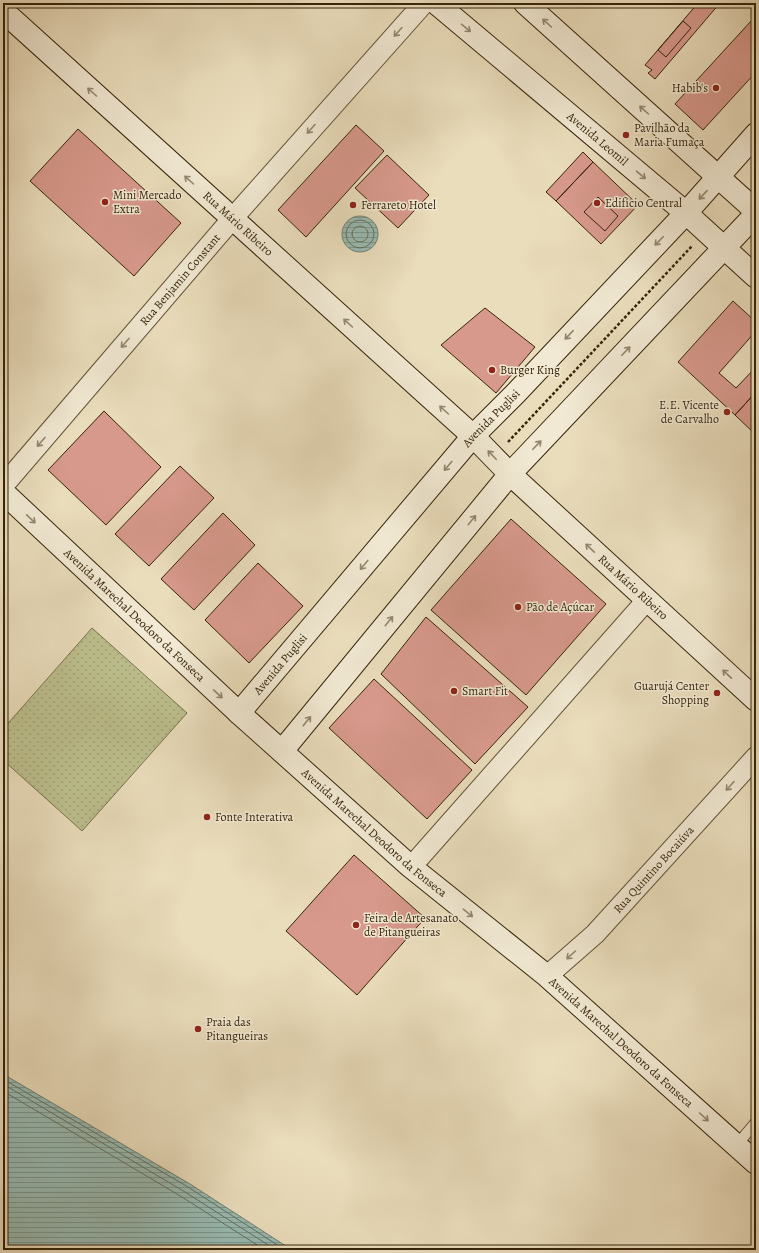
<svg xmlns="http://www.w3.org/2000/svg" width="759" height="1253" viewBox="0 0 759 1253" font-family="Alegreya,serif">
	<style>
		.grass { fill: url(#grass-dots); stroke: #79724c }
		.water { fill: url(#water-rules); stroke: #717f6f }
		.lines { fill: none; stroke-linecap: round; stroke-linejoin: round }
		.shore { stroke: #67705e; stroke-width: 1 }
		.building { fill: #d7998c; stroke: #36240a }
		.lane-casing { stroke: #635236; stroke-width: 12 }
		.street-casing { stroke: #635236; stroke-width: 22 }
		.secondary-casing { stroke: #36240a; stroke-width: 24 }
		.path { stroke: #36240a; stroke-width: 2.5; stroke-dasharray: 3 2; stroke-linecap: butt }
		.lane { stroke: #f1e9d3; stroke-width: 10 }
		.street { stroke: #f1e9d3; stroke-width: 20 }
		.secondary { stroke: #f1e9d3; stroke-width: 22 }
		.oneway { stroke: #94866e }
		.poi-dot { fill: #8f2418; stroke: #f1e9d3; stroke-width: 1.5 }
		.labels { text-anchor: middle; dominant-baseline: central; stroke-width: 3; stroke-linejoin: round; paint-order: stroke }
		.poi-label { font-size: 12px; fill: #36240a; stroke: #f1e9d3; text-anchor: start }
		.street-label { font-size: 12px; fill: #36240a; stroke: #f1e9d3 }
	</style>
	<defs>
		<pattern id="grass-dots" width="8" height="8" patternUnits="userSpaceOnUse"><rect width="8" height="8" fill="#bcbf8d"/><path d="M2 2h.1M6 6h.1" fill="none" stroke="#a2a478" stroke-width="1.8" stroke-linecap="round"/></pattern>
		<pattern id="water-rules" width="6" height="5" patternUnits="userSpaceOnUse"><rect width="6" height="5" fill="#98bbb3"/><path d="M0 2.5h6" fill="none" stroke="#7d9890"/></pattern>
	</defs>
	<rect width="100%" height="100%" fill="#eaddbc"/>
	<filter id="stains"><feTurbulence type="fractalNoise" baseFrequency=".005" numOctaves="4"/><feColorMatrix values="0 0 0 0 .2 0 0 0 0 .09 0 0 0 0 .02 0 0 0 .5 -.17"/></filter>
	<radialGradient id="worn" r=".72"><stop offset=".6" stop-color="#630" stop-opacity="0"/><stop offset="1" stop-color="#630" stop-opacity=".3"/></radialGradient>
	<!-- grass -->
	<path class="grass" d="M92,628L187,713L82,831L3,760V729Z"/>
	<!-- water -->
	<path class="water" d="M342 234a18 18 0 1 1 36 0a18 18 0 1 1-36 0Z
		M3,1074L190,1184L292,1250H3Z"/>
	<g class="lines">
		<!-- shore -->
		<path class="shore" d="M346 234a14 14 0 1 1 28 0a14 14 0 1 1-28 0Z
			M352 234a8 8 0 1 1 16 0a8 8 0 1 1-16 0Z
			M3,1079L188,1187L285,1250
			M3,1084L185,1192L276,1250
			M3,1091L182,1197L265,1250"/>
	</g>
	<!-- building -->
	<path class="building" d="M698,3H720L655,79L648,73L652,70L645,65Z
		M752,20L756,24V72L703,130L675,104Z
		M683,21L691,28L666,57L658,50Z
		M356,125L384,151L306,237L278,210Z
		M78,129L181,223L134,276L30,181Z
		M583,152L593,162L556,201L546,192Z
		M387,155L429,195L398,228L355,188Z
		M593,162L638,205L601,244L556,201Z
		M598,197L618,216L605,231L584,212Z
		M733,301L756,322V331L719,373L736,388L756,367V392L735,415L678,362Z
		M485,308L535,347L496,393L441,345Z
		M756,392V435L735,415Z
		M104,411L161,467L106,525L48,470Z
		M180,466L214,498L149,566L115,534Z
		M223,513L255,545L194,610L161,579Z
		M511,519L606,604L526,695L431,610Z
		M258,563L303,606L249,663L205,620Z
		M426,617L528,707L475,764L381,674Z
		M374,679L472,770L427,819L329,728Z
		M354,855L425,918L357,995L286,931Z"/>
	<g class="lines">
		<!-- lane casing -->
		<g class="lane-casing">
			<path id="lane" d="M736,1146L756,1122"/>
		</g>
		<!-- street casing -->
		<g class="street-casing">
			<g id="street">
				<path id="s1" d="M3,486L232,219L424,3"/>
				<path d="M411,867L647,600"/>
				<path id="s2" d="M547,976L595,934L756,757"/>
			</g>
		</g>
		<!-- secondary casing -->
		<g class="secondary-casing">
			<g id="secondary">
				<path id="s3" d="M436,3L686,213L756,277"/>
				<path d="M525,3L756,211"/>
				<path id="s4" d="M3,11L473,436L510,474L756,700"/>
				<path id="s5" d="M3,492L239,713L411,867L547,976L756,1163"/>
				<path id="s6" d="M239,713L473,436L516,393L686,213L756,134"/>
				<path d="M282,751L510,474L756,214"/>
			</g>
		</g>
		<!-- path -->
		<path class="path" d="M508,442L692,246"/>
		<!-- lane -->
		<use href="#lane" class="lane"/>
		<!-- street -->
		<use href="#street" class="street"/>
		<!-- secondary -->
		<use href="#secondary" class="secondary"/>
	</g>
	<!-- one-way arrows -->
	<defs><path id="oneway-shaft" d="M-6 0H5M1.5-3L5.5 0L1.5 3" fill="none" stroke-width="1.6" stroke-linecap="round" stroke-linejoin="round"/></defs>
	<g class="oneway">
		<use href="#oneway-shaft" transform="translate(547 23) rotate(-138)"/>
		<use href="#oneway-shaft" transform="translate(466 28) rotate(40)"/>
		<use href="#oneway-shaft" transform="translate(398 32) rotate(132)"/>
		<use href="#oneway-shaft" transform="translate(92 92) rotate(-138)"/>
		<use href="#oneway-shaft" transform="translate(644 110) rotate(-138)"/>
		<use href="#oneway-shaft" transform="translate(311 129) rotate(132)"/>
		<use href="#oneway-shaft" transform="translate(641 175) rotate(40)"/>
		<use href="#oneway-shaft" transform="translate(189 180) rotate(-138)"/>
		<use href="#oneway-shaft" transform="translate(703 195) rotate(133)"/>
		<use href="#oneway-shaft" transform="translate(659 241) rotate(134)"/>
		<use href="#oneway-shaft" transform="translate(348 323) rotate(-138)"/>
		<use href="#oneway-shaft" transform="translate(569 335) rotate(133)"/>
		<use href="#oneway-shaft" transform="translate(125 343) rotate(131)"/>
		<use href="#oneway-shaft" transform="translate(626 351) rotate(-46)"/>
		<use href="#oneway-shaft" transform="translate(444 410) rotate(-138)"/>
		<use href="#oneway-shaft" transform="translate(41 442) rotate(131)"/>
		<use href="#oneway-shaft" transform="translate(537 445) rotate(-46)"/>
		<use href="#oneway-shaft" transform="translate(492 455) rotate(-134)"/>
		<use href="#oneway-shaft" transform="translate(448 466) rotate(130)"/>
		<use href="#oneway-shaft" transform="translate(31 519) rotate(43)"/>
		<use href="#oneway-shaft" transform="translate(472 520) rotate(-51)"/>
		<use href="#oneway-shaft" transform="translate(590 548) rotate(-137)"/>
		<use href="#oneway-shaft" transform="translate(364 565) rotate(130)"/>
		<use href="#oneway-shaft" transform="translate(389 621) rotate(-51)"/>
		<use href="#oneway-shaft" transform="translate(727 674) rotate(-137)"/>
		<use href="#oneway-shaft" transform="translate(218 694) rotate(43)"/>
		<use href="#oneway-shaft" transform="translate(307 721) rotate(-51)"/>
		<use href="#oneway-shaft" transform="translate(730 786) rotate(132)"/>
		<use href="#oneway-shaft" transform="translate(468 913) rotate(39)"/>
		<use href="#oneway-shaft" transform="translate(571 955) rotate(138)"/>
		<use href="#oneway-shaft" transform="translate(704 1117) rotate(42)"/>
	</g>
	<!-- markers -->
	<g class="poi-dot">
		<circle cx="716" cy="88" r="4"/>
		<circle cx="626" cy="135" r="4"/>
		<circle cx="105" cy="202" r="4"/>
		<circle cx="597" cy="203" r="4"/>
		<circle cx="353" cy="205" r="4"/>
		<circle cx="492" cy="370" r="4"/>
		<circle cx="727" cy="412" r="4"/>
		<circle cx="518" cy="607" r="4"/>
		<circle cx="454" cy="691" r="4"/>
		<circle cx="717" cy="693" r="4"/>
		<circle cx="207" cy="817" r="4"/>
		<circle cx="356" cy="925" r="4"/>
		<circle cx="198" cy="1029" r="4"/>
	</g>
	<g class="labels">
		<!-- poi labels -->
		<g class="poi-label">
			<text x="708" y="88" text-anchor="end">Habib's</text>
			<text x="634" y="128">Pavilhão da<tspan x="634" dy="14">Maria Fumaça</tspan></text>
			<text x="113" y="195">Mini Mercado<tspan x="113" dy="14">Extra</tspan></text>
			<text x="605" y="203">Edifício Central</text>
			<text x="361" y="205">Ferrareto Hotel</text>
			<text x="500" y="370">Burger King</text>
			<text x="719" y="405" text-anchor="end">E.E. Vicente<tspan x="719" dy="14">de Carvalho</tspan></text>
			<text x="526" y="607">Pão de Açúcar</text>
			<text x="709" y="686" text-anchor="end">Guarujá Center<tspan x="709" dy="14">Shopping</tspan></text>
			<text x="462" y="691">Smart Fit</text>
			<text x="215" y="817">Fonte Interativa</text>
			<text x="364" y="918">Feira de Artesanato<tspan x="364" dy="14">de Pitangueiras</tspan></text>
			<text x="206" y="1022">Praia das<tspan x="206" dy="14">Pitangueiras</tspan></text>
		</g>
		<!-- street labels -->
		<g class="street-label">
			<text stroke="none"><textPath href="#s3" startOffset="211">Avenida Leomil</textPath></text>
			<text stroke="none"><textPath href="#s4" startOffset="317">Rua Mário Ribeiro</textPath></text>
			<text stroke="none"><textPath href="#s1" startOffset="272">Rua Benjamin Constant</textPath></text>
			<text stroke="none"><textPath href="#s6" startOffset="388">Avenida Puglisi</textPath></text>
			<text stroke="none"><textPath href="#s4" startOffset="854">Rua Mário Ribeiro</textPath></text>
			<text stroke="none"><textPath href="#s5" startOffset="180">Avenida Marechal Deodoro da Fonseca</textPath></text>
			<text stroke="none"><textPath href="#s6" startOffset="64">Avenida Puglisi</textPath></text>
			<text stroke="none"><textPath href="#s5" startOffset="504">Avenida Marechal Deodoro da Fonseca</textPath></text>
			<text stroke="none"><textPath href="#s2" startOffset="151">Rua Quintino Bocaiúva</textPath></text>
			<text stroke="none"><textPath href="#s5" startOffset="828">Avenida Marechal Deodoro da Fonseca</textPath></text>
		</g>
	</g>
	<!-- margin -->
	<rect width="759" height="1253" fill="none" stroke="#eaddbc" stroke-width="16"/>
	<rect x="4" y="4" width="751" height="1245" fill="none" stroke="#36240a" stroke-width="2"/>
	<rect x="8" y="8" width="743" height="1237" fill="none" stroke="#36240a"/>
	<rect width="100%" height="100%" filter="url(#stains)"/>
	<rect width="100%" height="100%" fill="url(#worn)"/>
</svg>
